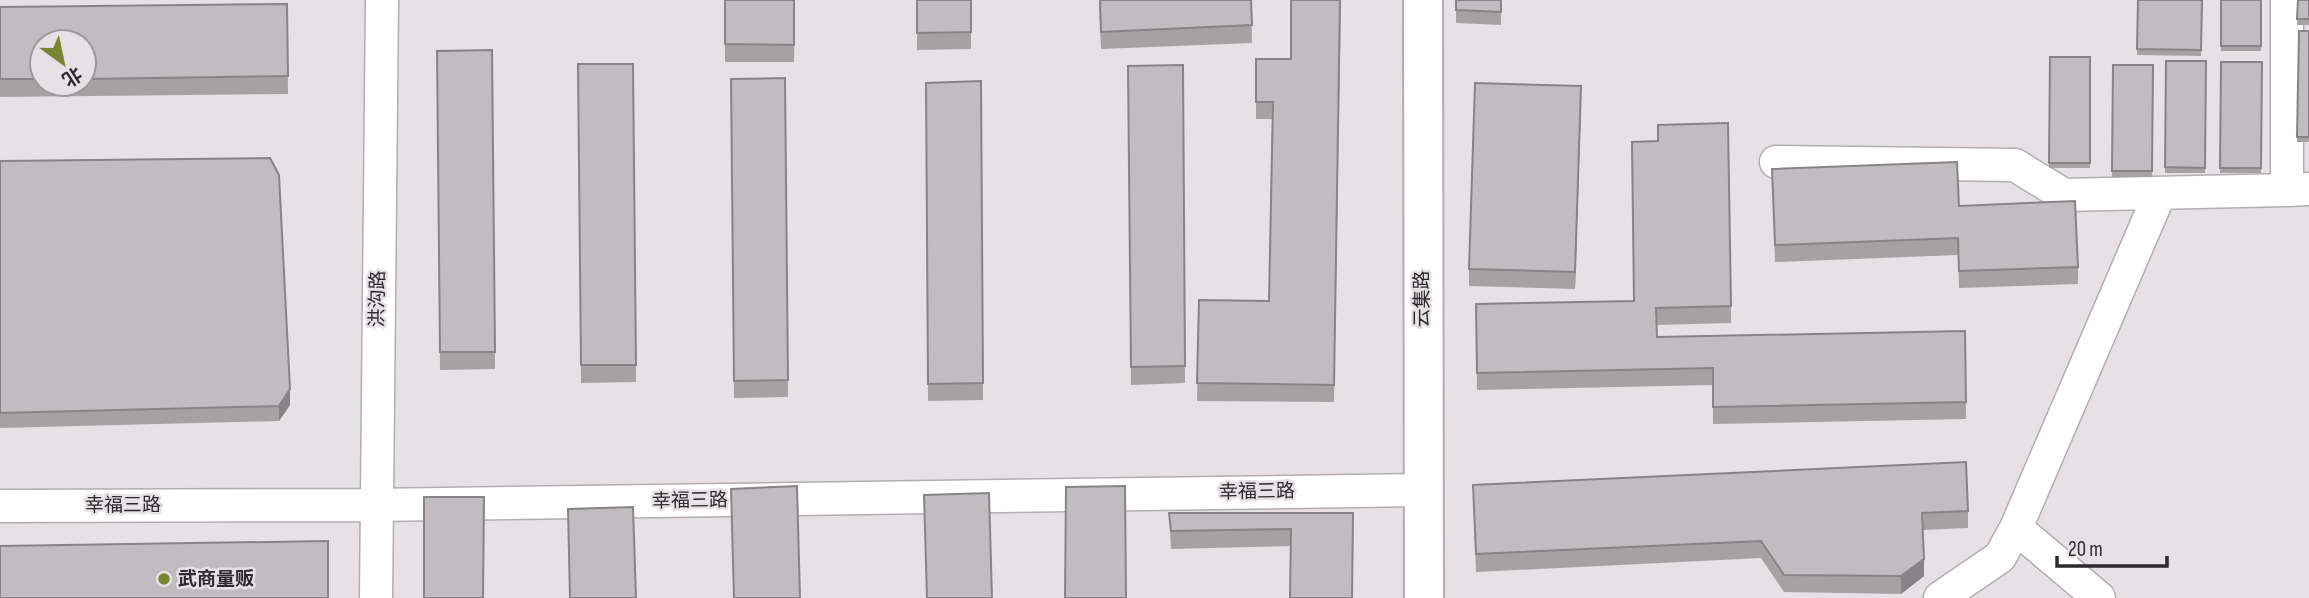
<svg xmlns="http://www.w3.org/2000/svg" width="2309" height="598" viewBox="0 0 2309 598" font-family="'Sofia Sans Condensed','Noto Sans SC',sans-serif">
	<style>
		.lines { fill: none; stroke-linecap: round; stroke-linejoin: round }
		.street-casing { stroke: #b1adb1; stroke-width: 35 }
		.secondary-casing { stroke: #b1adb1; stroke-width: 42 }
		.street { stroke: #fff; stroke-width: 32 }
		.secondary { stroke: #fff; stroke-width: 38 }
		.wall { fill: #a5a2a4; fill-rule: evenodd }
		.shaded-wall { fill: #868486 }
		.building { fill: #c0bcbf; stroke: #868486; stroke-width: 2 }
		.poi-dot { fill: #788634; stroke: #e6e1e5; stroke-width: 2.5 }
		.labels { text-anchor: middle; dominant-baseline: central; stroke-width: 5; stroke-linejoin: round; paint-order: stroke }
		.street-label { font-size: 19px; fill: #2c2a2c; stroke: #e6e1e5 }
		.poi-label { font-size: 19px; font-weight: bold; fill: #2c2a2c; stroke: #e6e1e5; text-anchor: start }
	</style>
	<rect width="100%" height="100%" fill="#e6e1e5"/>
	<g class="lines">
		<!-- street casing -->
		<g class="street-casing">
			<path id="street" d="M2287,0V190L2309,189
				M1776,162L2015,165L2064,195L2287,190
				M0,506L374,505L1421,490
				M376,598L382,0
				M1940,598L2000,557L2016,528
				M2099,598L2016,528L2160,193"/>
		</g>
		<!-- secondary casing -->
		<g class="secondary-casing">
			<path id="secondary" d="M1423,0L1424,598"/>
		</g>
		<!-- street -->
		<use href="#street" class="street"/>
		<!-- secondary -->
		<use href="#secondary" class="secondary"/>
	</g>
	<!-- wall -->
	<path class="wall" d="M725,0H795L794,62H725Z
		M917,0H971V49L917,50Z
		M1099,0H1251L1252,43L1101,49Z
		M1341,0L1334,402L1197,401L1199,300L1269,301L1272,119H1256V59H1291Z
		M1456,0H1501V25L1456,23Z
		M2138,0H2203L2201,56L2137,55Z
		M2221,0H2262L2261,51H2221Z
		M2298,0H2309V25H2297Z
		M287,4L288,94L0,97V7ZM42,42H84V84H42Z
		M2299,31H2309V142H2297Z
		M492,50L495,369L440,370L437,51Z
		M2050,57H2090V168H2049Z
		M2166,61H2206L2205,173H2165Z
		M2221,62H2262L2261,173H2220Z
		M578,64H633L636,382L581,383Z
		M1183,65L1185,383L1131,385L1128,66Z
		M2113,65H2153L2152,177H2112Z
		M785,78L788,397L734,398L731,79Z
		M981,81L983,400L928,401L926,83Z
		M1581,104L1575,289L1469,286V269Z
		M0,161L290,405L279,421L0,428Z
		M1772,169L1959,206L2078,267V284L1959,288L1958,255L1775,262Z
		M1476,304L1731,306V323L1657,325V337L1965,331L1966,419L1713,424V385L1477,390Z
		M1473,485L1968,511V528L1923,530L1924,576L1901,594L1784,592L1761,558L1476,572Z
		M1169,513H1353L1291,546L1171,549Z"/>
	<!-- shaded-wall -->
	<path class="shaded-wall" d="M1581,86V104L1575,289V272Z
		M290,389V405L279,421V406Z
		M1924,559V576L1901,594V576Z"/>
	<!-- building -->
	<path class="building" d="M725,0H794V45L725,44Z
		M917,0H971V32L917,33Z
		M1100,0H1251L1252,25L1101,32Z
		M1291,0H1340L1334,385L1197,383L1199,300L1269,301L1273,102H1256V59H1291Z
		M1456,0H1501V12L1456,10Z
		M2138,0H2202L2201,50L2137,49Z
		M2221,0H2261V46H2221Z
		M2298,0H2309V19H2297Z
		M287,4L288,76L84,79V42H42V79H0V7Z
		M2299,31H2309V137H2297Z
		M492,50L495,352H440L437,51Z
		M2050,57H2090V163H2049Z
		M2166,61H2206L2205,168L2165,167Z
		M2221,62H2262L2261,168H2220Z
		M578,64H633L636,365H581Z
		M1183,65L1185,366L1131,367L1128,66Z
		M2113,65H2153L2152,171H2112Z
		M785,78L788,380L734,381L731,79Z
		M981,81L983,383L928,384L926,83Z
		M1475,83L1581,86L1575,272L1469,269Z
		M1728,123L1731,306L1656,308L1657,337L1965,331L1966,402L1713,407V368L1477,373L1476,304L1634,301L1632,142L1658,141V125Z
		M270,158L279,175L290,389L279,406L0,413V161Z
		M1957,162L1959,206L2075,201L2078,267L1959,271L1958,238L1775,245L1772,169Z
		M1966,462L1968,511L1922,513L1924,559L1901,576L1784,575L1761,541L1476,554L1473,485Z
		M797,486L800,598H734L731,489Z
		M1125,486L1126,598H1065L1066,487Z
		M989,493L992,598H927L924,495Z
		M424,497H484L483,598H424Z
		M633,507L636,598H570L568,509Z
		M1169,513H1353L1352,598H1290L1291,529L1171,531Z
		M328,541V598H0V546Z"/>
	<!-- markers -->
	<circle class="poi-dot" cx="164" cy="579" r="7"/>
	<g class="labels">
		<!-- street labels -->
		<g class="street-label">
			<text transform="translate(378 299) rotate(-89)">洪沟路</text>
			<text transform="translate(1422 299) rotate(-90)">云集路</text>
			<text transform="translate(1257 492) rotate(-1)">幸福三路</text>
			<text transform="translate(690 501) rotate(-1)">幸福三路</text>
			<text x="123" y="505">幸福三路</text>
		</g>
		<!-- poi labels -->
		<g class="poi-label">
			<text x="178" y="579">武商量贩</text>
		</g>
	</g>
	<!-- north arrow -->
	<g transform="translate(63 63) rotate(147)"><circle r="33" fill="#e6e1e5" stroke="#9c989b" stroke-width="2"/>
	<path d="M0-5L12 26L0 18L-12 26Z" fill="#788634"/>
	<text y="-10" font-size="19" font-weight="bold" text-anchor="middle" fill="#2c2a2c">北</text>
	</g>
	<!-- scale -->
	<path d="M2057 556v10h110v-10" fill="none" stroke="#2c2a2c" stroke-width="3.5"/>
	<text x="2068" y="556" font-size="21" fill="#2c2a2c" stroke="#e6e1e5" stroke-width="5" paint-order="stroke">20 m</text>
</svg>
